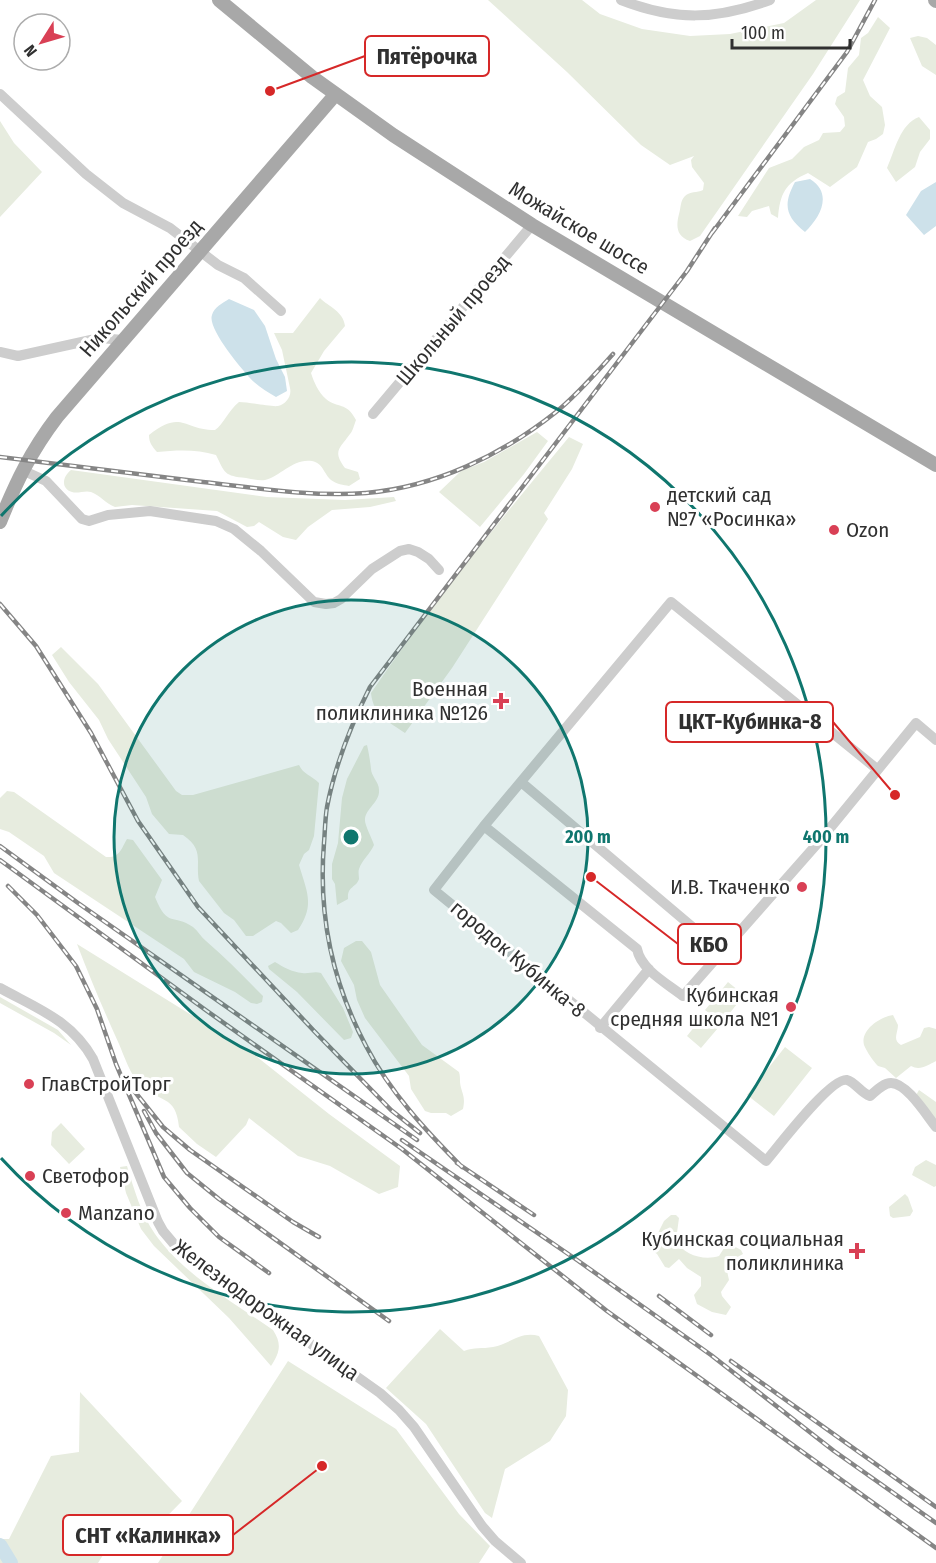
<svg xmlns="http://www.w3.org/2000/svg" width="936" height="1563" viewBox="0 0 936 1563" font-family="'Fira Sans Condensed',sans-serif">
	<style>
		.green { fill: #e7ecdf }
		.water { fill: #cde1ea }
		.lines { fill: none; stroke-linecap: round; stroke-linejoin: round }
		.river { stroke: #cde1ea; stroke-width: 14 }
		.minor { stroke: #cdcdcd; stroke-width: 10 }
		.major { stroke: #a8a8a8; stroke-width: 14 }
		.rail-casing { stroke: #858585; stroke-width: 4.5 }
		.rail { stroke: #fff; stroke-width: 2; stroke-dasharray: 7; stroke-linecap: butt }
		.ring { fill: none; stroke: #0f766e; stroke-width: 3 }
		.poi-dot { fill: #d94055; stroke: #fff; stroke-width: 2 }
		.labels { text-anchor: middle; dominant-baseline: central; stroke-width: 6; stroke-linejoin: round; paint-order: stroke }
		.street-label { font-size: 21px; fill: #303030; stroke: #fff }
		.poi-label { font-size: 21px; fill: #303030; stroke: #fff; text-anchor: start }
		.centre { fill: #0f766e; stroke: #fff; stroke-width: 3 }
		.ring-label { font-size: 18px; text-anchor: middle; font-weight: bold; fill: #0f766e; stroke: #fff; stroke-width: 6; stroke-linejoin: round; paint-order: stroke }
		.leader { fill: none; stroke: #d62828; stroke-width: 2 }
		.callout-dot { fill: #d62828; stroke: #fff; stroke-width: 2 }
		.callout { fill: #fff; stroke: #d62828; stroke-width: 2 }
		.callout-label { font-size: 22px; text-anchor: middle; font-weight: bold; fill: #303030 }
	</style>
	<rect width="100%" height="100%" fill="#fff"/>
	<!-- green -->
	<path class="green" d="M488,0H582L600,14L642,29L690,36L730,34L784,23L816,0H860L813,74L700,236L690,241C676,236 676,226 679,214C681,208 680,201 685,196C690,191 697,193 703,190L704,183L692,167L691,160L694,156L670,165L641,145L567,72Z
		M878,17L890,28L863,80L870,96L882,107L885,125L883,134L876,139L868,142L857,167L830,187L808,173C785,183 780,194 778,218L771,214L769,206L752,211L747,217L738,216L769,168L792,159L804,147L819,140L823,133L840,132L845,126L844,117L835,104L837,97L845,92L848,68L859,55L861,38L868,33Z
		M918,36L927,38L936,45V75L922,66L910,38Z
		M919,117L930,130V139L920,152L915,167L896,182L887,168C895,150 900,124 919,117Z
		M0,121L14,143L42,172L0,217Z
		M320,298C329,307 343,311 345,326L324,351L311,373C314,382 318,392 326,399C338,409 346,401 356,420C354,425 353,431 350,434C340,448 332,451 345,468L358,472L360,479L349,486C344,485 336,484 331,480C324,474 323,463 312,461C293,458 281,476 265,480C259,481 252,479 246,478C224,476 225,473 216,455C197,449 177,450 157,452C152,446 149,443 149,435C182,409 183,430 215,430C223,425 228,411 239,402C249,402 271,407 278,406C286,404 292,396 290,388L282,350L274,333H293Z
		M537,432L548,441L524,474L480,527L439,492L461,471L484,462Z
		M569,437L583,444L572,469L544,513L548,519L452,668L405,733C389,722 373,715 371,693C432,604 500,520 569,437Z
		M71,470L267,497L345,500L394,497L396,501L370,507L332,510L308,527L296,540L283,537L259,522L254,526L247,527L217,511L132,505L115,507C106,504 100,495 91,492C85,490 78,494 72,492C60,488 63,476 71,470Z
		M61,647L98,684L176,791L182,795H193L299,765C303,774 312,776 319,783L314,836L309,850L304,854L299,865C307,892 315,905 298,930L291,933L281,923L276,921L253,936H246L234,920L224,913L199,881C195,861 205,850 183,835L169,834L152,814L146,797L108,739L99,720L69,682L52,655Z
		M367,745C369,754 370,760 371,769C371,776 379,782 379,790C380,802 366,808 365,819C364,824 372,838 374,845C370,854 362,860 359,869C358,872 359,876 359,879C356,888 347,886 348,899L337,905L335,884L332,879V864L338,843L342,798L347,779L364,746Z
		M7,791L14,792L106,857C120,858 121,849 127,839L133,840L162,880L155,897C168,929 173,913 193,927C198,931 201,937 206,941C226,958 244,977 263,996L262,1002L257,1004L251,1003L235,992L194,972L184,959L54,873L44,856L9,832L0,829V798Z
		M356,941H362L371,952L380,985L422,1045L459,1072C460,1075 460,1079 460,1082C461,1093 466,1095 463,1109L451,1116L446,1113H431L425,1111L411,1089L409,1076L365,1018L357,1000L354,985L341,961L344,948Z
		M77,944L251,1052L329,1114L400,1166L398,1187L379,1194L330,1166L298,1156L249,1118L246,1125L216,1157L197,1144L179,1127C176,1094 159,1103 140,1085C131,1076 124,1056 119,1044C104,1011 90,978 77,944Z
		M275,962C283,967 292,972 302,973C309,974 314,971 321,973L343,1008L353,1032L351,1038L344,1040L297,992L269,969L268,966Z
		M728,982L744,995L722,1023L705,1010Z
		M0,997L58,1030L71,1045L54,1033L0,1003Z
		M893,1015L898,1025C898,1033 892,1040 901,1045L920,1037L924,1028L929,1027L936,1029V1061C928,1065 920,1071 911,1066L896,1078L885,1068L878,1066C873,1061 867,1052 864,1045C860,1030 880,1017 893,1015Z
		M703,1016L718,1028L701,1048L687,1036Z
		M785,1047L812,1068L774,1116L747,1095Z
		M919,1090L936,1102V1127L915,1097Z
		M61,1123L85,1149L69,1164L51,1145L52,1132Z
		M926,1160L936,1165V1186L934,1187L912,1175L915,1167Z
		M127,1166C134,1189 141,1214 155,1234C184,1275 233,1302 273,1330C282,1344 280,1352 271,1366L229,1318L154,1246L141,1229L126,1193L120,1167Z
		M905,1194L908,1197L913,1211L910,1216L893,1218L890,1216L889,1207Z
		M671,1215H676L679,1218L676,1240C683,1255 704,1261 719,1256L726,1245L730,1244L741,1250L743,1254L728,1262L727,1271L729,1280L721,1292L722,1296L731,1307L726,1315L712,1312L697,1304L694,1295L701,1286V1277L687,1268L679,1259L669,1268L665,1267L657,1254L640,1243L643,1235L658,1233L664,1221Z
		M440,1329L464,1351C474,1347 482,1349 493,1347C510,1344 520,1331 539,1336L568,1390L566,1416L550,1441L505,1469L492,1518L485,1513L426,1424L386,1388Z
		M288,1361L396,1429L459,1514L490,1546L479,1563H158Z
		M80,1392L182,1501L137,1547L119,1530L98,1563H0V1539H9L51,1456L79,1452Z"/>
	<!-- water -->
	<path class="water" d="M810,179C833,193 821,217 805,232C785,216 783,204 795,182Z
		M936,182V226L924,235L906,215L921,191Z
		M229,299L254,310L265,326L276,359L285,377L287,391L276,397C267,392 256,385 249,377C240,367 207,328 212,315C214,307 223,303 229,299Z"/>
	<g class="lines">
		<!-- river -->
		<path class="river" d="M0,1545L11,1563"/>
		<!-- minor -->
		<path class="minor" d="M621,0C675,21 716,20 770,0
			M0,94L86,174L123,203L170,228L218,265L244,278L281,311
			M0,352L18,356L100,338L123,340
			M373,414L532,225
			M22,470L46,481L82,519L89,521L108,515L150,511L216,521L234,529L261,551L314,602L326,604L334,603L341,599L372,569L400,551L409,549L418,552L429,559L439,570
			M877,769L671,602L484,826L434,890L766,1161C778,1147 831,1077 847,1080C855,1082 861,1093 870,1096C875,1092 883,1083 891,1083C907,1083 927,1116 936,1127
			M521,782L722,952
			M484,826L637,949C641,970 668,984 683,996L817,844L916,723L936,740
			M0,988C38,1009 71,1020 93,1059L158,1222L163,1231L179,1250L380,1393L399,1410L414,1427L482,1526L495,1541L521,1563
			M600,1028L649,969"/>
		<!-- major -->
		<path class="major" d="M219,0L312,77L393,135L532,225L936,465
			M935,0L936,1
			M0,522C16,482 31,451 57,417L335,95"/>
		<!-- rail casing -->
		<g class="rail-casing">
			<path id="rail" d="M712,233L847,52L875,0
				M0,457C68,465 135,474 203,482C256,488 312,497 366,493C435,487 502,455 556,412C577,395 595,374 613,354
				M0,604L36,646L91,733L138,821L198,907L315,1032L391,1110L420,1133
				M0,846L78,903L417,1140
				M0,860L207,1011L402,1149L607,1311L936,1548
				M8,886L37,915L76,966L97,1009L116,1064L164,1177L190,1208L219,1237L269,1273
				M131,1087L163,1127L190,1150L293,1222L319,1237
				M144,1111L156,1133L187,1173L219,1199L389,1321
				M402,1140L577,1260L711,1355L834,1451L936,1523
				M457,1163L534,1215
				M462,1167C426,1131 390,1092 366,1046C332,982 318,916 324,843C325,831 325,819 327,807C335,765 351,725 370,687L687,271L715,228
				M659,1296L711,1335
				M731,1361L936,1507"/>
		</g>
		<!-- rail -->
		<use href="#rail" class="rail"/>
	</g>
	<!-- distance rings -->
	<circle cx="351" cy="837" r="237" fill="#0f766e" fill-opacity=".12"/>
	<g class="ring">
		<circle cx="351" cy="837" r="237"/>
		<path d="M1 516A475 475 0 1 1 1 1158"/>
	</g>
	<!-- markers -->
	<g class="poi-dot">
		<circle cx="655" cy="507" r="6"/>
		<circle cx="834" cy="530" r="6"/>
		<path d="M498 692h6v6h6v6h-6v6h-6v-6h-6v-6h6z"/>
		<circle cx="802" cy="887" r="6"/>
		<circle cx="791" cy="1007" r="6"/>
		<circle cx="29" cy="1084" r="6"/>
		<circle cx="30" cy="1176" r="6"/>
		<circle cx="66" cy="1213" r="6"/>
		<path d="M854 1242h6v6h6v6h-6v6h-6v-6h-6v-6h6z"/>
	</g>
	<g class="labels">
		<!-- street labels -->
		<g class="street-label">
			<text transform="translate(579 228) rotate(31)">Можайское шоссе</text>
			<text transform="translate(141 288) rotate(-49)">Никольский проезд</text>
			<text transform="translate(453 320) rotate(-50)">Школьный проезд</text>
			<text transform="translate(518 959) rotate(40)">городок Кубинка-8</text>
			<text transform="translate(266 1310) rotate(36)">Железнодорожная улица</text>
		</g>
		<!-- poi labels -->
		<g class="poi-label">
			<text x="667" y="495">детский сад<tspan x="667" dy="24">№7 «Росинка»</tspan></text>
			<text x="846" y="530">Ozon</text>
			<text x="488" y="689" text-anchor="end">Военная<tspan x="488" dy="24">поликлиника №126</tspan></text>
			<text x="790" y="887" text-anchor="end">И.В. Ткаченко</text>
			<text x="779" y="995" text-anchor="end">Кубинская<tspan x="779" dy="24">средняя школа №1</tspan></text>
			<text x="41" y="1084">ГлавСтройТорг</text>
			<text x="42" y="1176">Светофор</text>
			<text x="78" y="1213">Manzano</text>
			<text x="844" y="1239" text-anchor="end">Кубинская социальная<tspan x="844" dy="24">поликлиника</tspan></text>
		</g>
	</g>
	<circle cx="351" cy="837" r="9" class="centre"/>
	<g class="ring-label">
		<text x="588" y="843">200 m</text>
		<text x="826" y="843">400 m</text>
	</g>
	<!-- callouts -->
	<path class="leader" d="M270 91L365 56M895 795L833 722M591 877L678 944M322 1466L233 1535"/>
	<g class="callout-dot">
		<circle cx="270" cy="91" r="6"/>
		<circle cx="895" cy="795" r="6"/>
		<circle cx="591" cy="877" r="6"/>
		<circle cx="322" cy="1466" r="6"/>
	</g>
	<g class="callout">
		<rect x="365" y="36" width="124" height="40" rx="6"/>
		<rect x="666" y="702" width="167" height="40" rx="6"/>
		<rect x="678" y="924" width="63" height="40" rx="6"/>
		<rect x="63" y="1515" width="170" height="40" rx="6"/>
	</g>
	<g class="callout-label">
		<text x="427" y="64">Пятёрочка</text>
		<text x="750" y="729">ЦКТ-Кубинка-8</text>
		<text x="709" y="952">КБО</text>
		<text x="148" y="1543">СНТ «Калинка»</text>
	</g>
	<!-- north arrow -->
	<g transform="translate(42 42) rotate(233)"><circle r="28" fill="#ffffff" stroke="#acacac" stroke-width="1.5"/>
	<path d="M0-4.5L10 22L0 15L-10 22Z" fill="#d94055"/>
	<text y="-9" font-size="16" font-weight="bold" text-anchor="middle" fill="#303030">N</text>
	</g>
	<!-- scale -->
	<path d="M732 39v9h118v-9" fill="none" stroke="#303030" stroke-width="3"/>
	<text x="741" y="39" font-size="18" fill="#303030" stroke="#ffffff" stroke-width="4.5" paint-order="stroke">100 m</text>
</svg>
